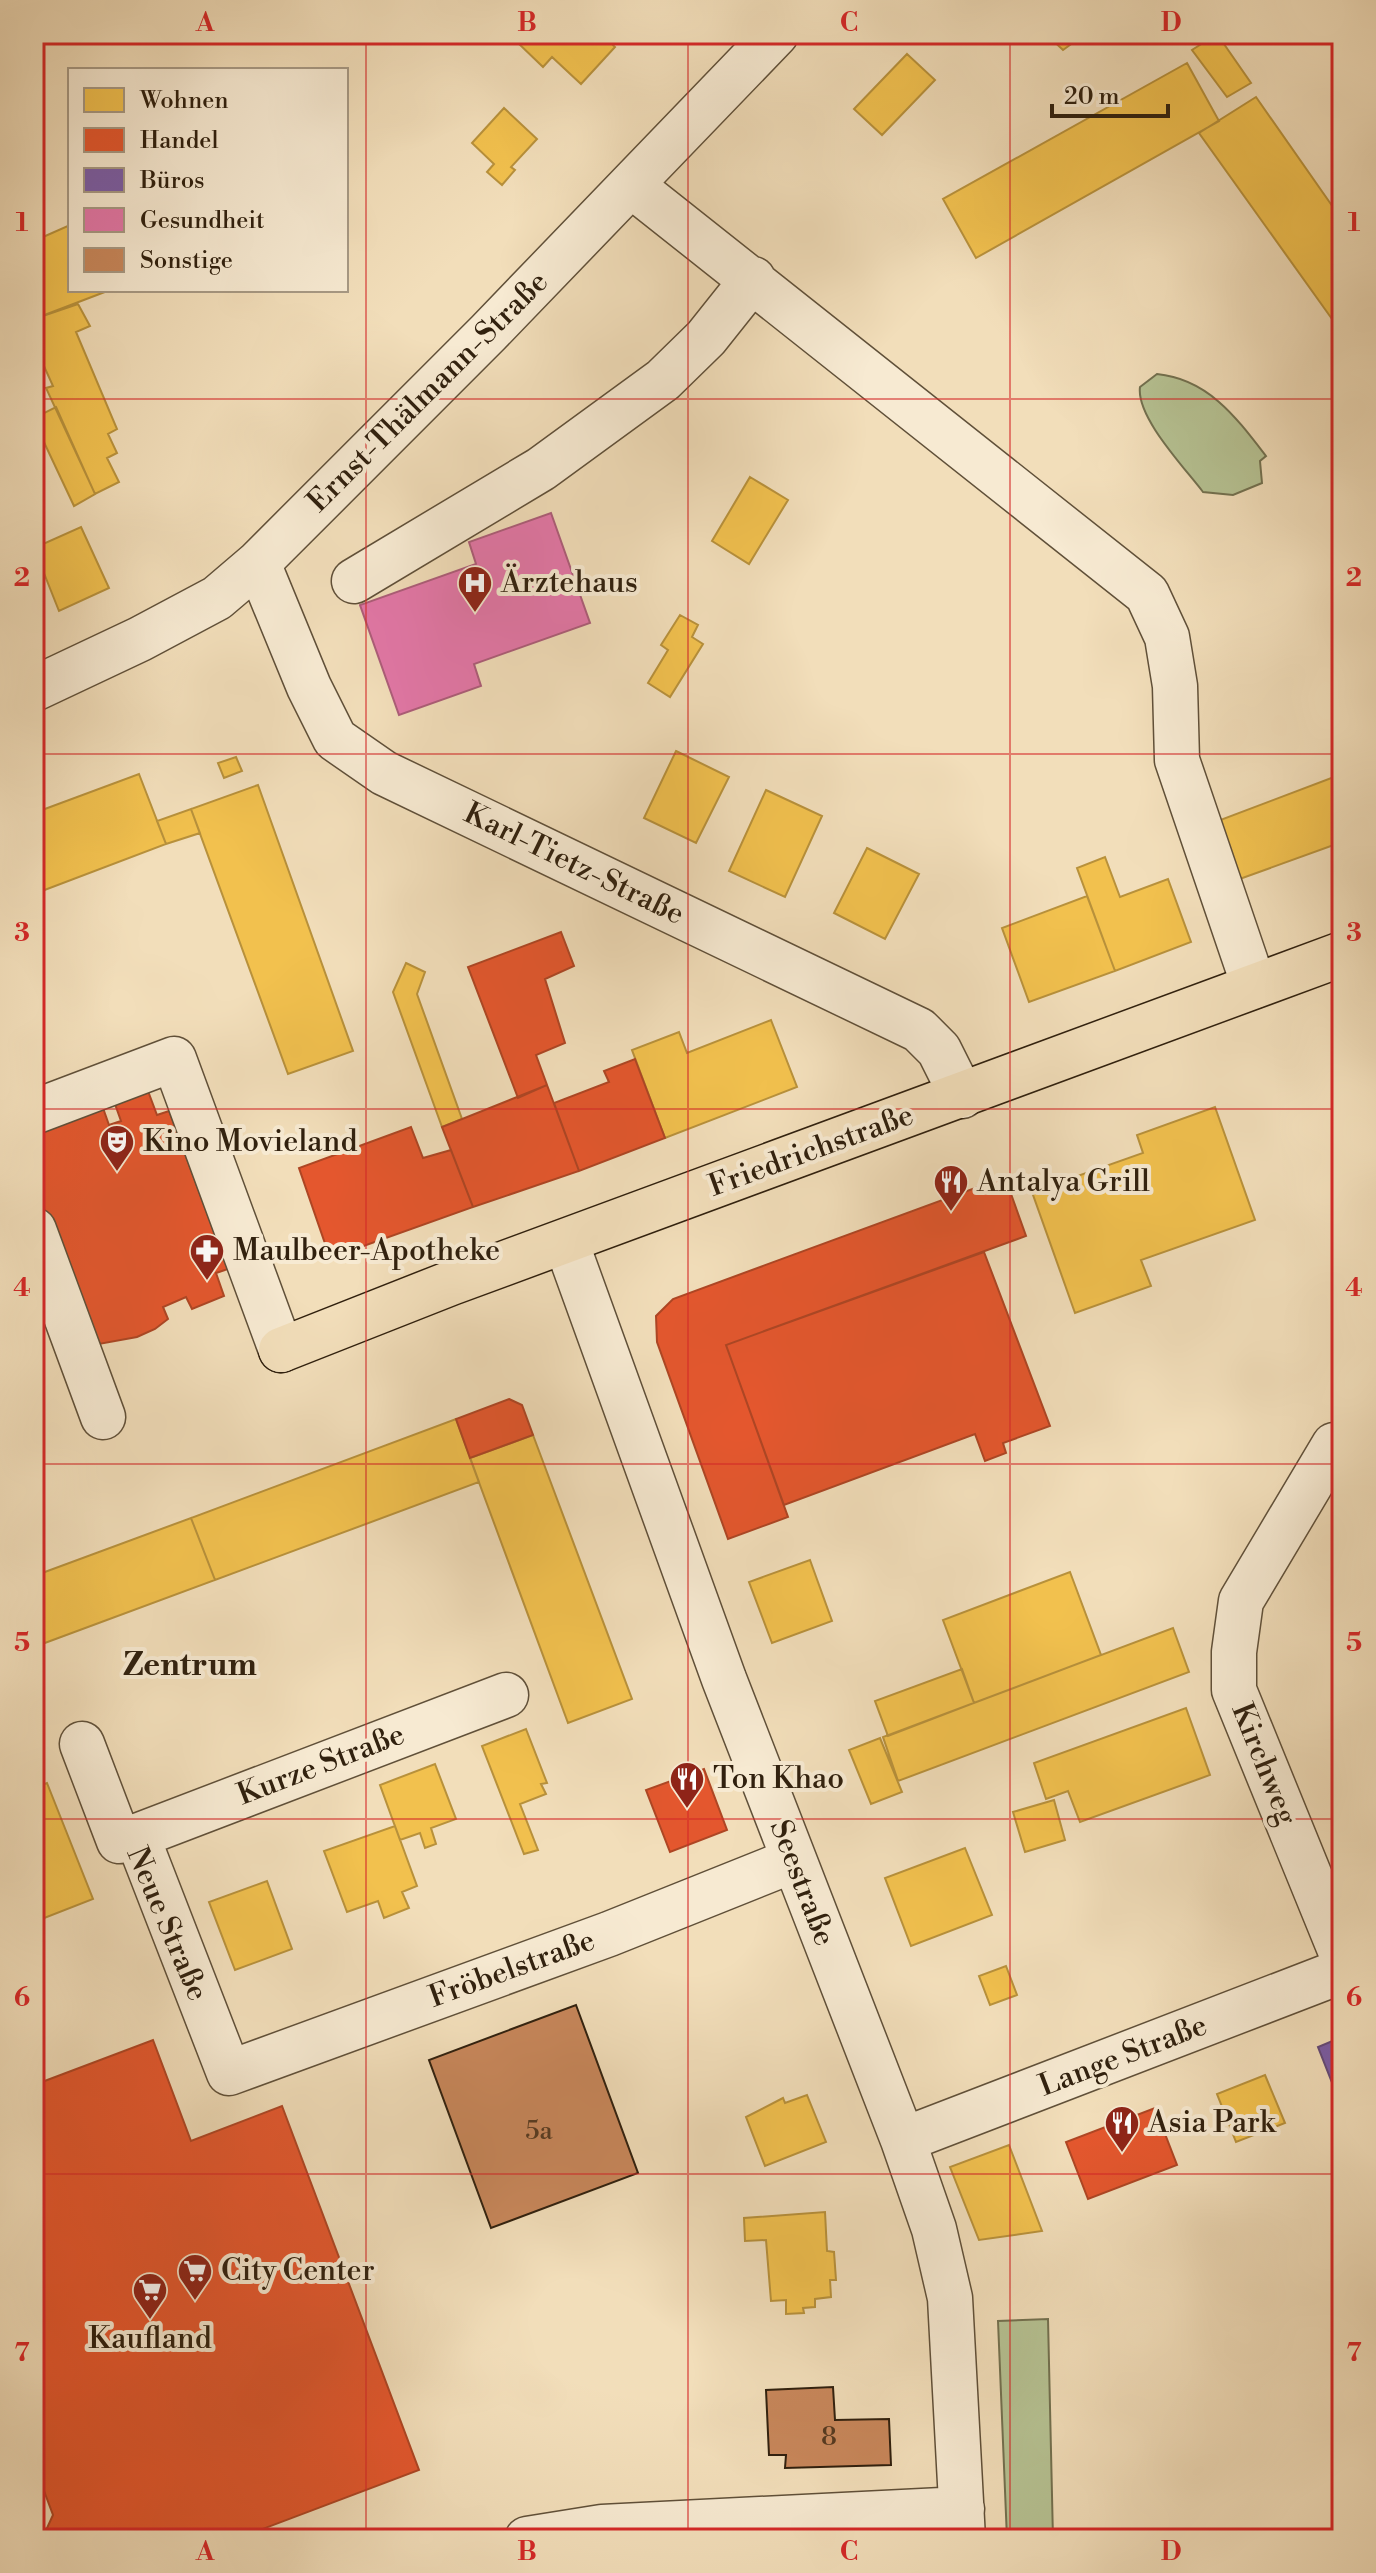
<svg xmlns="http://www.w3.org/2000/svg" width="1376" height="2573" viewBox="0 0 1376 2573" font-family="'Libre Bodoni',serif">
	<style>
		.green { fill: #b6c293; stroke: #737150; stroke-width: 2 }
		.homes { fill: #f2c14e; stroke: #b8913b; stroke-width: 2 }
		.shops { fill: #e4572e; stroke: #ae4624; stroke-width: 2 }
		.offices { fill: #7b5ea7; stroke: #644b79; stroke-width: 2 }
		.health { fill: #e377a8; stroke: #ad5d7a; stroke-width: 2 }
		.building { fill: #c8875b; stroke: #30200e; stroke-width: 2 }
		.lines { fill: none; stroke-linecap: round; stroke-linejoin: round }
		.minor-casing { stroke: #605039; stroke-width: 47 }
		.major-casing { stroke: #30200e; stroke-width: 47 }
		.minor { stroke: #f7ead2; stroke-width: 44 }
		.major { stroke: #f2deba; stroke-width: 44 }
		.grid { fill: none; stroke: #d62828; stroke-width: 2; stroke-opacity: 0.55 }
		.labels { text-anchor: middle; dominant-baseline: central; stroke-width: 8; stroke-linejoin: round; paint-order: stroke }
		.number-label { font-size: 26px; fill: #563a21 }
		.street-label { font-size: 30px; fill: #30200e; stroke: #f7ead2 }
		.poi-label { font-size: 30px; fill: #30200e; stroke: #f7ead2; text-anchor: start }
		.neighbourhood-label { font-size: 32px; font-weight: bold; fill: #30200e; stroke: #f7ead2 }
		.neatline { fill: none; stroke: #d62828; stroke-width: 3 }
		.grid-label { font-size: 26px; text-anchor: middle; font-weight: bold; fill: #d62828 }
	</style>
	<rect width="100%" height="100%" fill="#f2deba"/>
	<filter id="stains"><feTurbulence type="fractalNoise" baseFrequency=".0025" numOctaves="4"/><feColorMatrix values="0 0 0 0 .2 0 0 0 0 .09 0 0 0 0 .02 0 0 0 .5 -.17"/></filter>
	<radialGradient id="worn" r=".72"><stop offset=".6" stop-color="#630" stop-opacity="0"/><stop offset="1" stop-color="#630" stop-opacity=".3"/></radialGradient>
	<!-- green -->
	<path class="green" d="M1157,374C1208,379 1236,417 1266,456L1260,461L1262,483L1233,495L1203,492C1184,467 1136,417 1140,387Z
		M1048,2319L1053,2539H1007L998,2321Z"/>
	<!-- homes -->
	<path class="homes" d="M525,34H601L615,47L581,84L552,57L543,67L517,42Z
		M1046,34H1085L1063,50Z
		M1217,34L1251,83L1227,97L1192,50Z
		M907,54L935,80L882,135L854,109Z
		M1187,63L1219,121L976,258L943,199Z
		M1256,97L1342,220V333L1199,133Z
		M504,108L537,139L511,167L515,170L502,185L487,172L494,164L472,143Z
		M70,225V290H110L34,319V241Z
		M78,304L90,326L76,332L117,429L108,434L117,453L107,458L119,482L95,494L46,388L53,386L34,344V319Z
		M56,407L95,494L74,506L34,421V418Z
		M750,477L788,500L749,564L712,541Z
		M81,527L109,588L59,611L34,548Z
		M680,615L698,625L692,637L703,644L670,697L648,683L668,650L661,645Z
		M676,751L729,777L696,843L644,818Z
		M236,757L242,771L224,778L218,763Z
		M139,774L166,844L34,894V813Z
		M1342,774V842L1237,880L1215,822Z
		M258,785L353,1051L288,1074L191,809Z
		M766,790L822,816L785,897L729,871Z
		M191,809L200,833L166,844L157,821Z
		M867,848L919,874L885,939L834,913Z
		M1105,857L1120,897L1168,879L1191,942L1115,971L1077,868Z
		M1087,896L1115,971L1029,1002L1002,928Z
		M406,963L425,972L417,994L462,1119L442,1127L393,992Z
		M771,1020L797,1087L665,1138L632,1050L679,1032L687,1053Z
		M1215,1107L1255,1220L1141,1260L1151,1286L1075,1313L1032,1192L1143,1153L1137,1135Z
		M456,1419L479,1482L215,1580L191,1518Z
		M533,1435L632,1699L568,1723L470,1458Z
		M191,1518L215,1580L34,1647V1576Z
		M810,1560L832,1621L772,1643L749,1582Z
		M1070,1572L1101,1655L974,1703L943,1620Z
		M1173,1628L1189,1672L898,1781L883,1737Z
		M962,1669L974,1703L888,1736L875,1701Z
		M1186,1708L1210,1775L1080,1822L1068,1791L1046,1799L1034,1763Z
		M526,1729L547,1783L541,1784L546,1794L520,1804L538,1850L524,1854L482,1746Z
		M880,1738L902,1792L871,1804L849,1750Z
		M435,1764L456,1819L431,1828L436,1844L425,1848L420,1833L400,1840L380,1785Z
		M47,1783L93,1899L34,1922V1788Z
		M1054,1800L1065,1840L1025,1852L1013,1812Z
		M395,1826L417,1886L402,1892L409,1908L384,1918L378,1901L347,1912L324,1851Z
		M965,1848L992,1915L911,1946L885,1878Z
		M267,1881L292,1949L235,1970L209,1902Z
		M1006,1966L1017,1995L990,2005L979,1976Z
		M1265,2075L1285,2123L1236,2142L1217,2094Z
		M807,2095L826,2142L765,2166L746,2117L783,2098L785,2103Z
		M1009,2145L1042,2231L979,2240L950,2167Z
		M825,2212L827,2251L834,2252L836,2280H830L831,2297L815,2299V2307L803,2308L804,2313L786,2314V2300L771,2301L766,2240L745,2241L744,2218Z"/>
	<!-- shops -->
	<path class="shops" d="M561,932L574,966L545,979L565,1043L536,1055L547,1085L518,1098L468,967Z
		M635,1059L665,1138L579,1171L554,1103L609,1082L604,1071Z
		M547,1085L579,1171L473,1207L442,1127Z
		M148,1091L157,1115L169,1111L228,1269L216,1273L224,1296L192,1309L186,1297L163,1307L168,1319L155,1329L137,1337L99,1344L63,1280L34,1199V1152L38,1150L34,1134L103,1108L109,1125L121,1121L115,1104Z
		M411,1127L423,1158L451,1150L473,1207L330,1258L299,1168Z
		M1005,1177L1026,1236L726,1345L788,1517L728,1539L657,1342L656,1316L673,1299Z
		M984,1252L1050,1426L1003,1443L1006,1453L985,1461L975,1434L784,1505L726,1345Z
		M509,1399L522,1405L533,1435L470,1458L456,1419Z
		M704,1769L727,1830L670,1852L646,1790Z
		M153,2040L191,2141L282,2106L419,2470L236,2539H42L53,2515L34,2464V2085Z
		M1155,2108L1177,2165L1088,2199L1066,2142Z"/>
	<!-- offices -->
	<path class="offices" d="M1342,2037V2108L1318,2047Z"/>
	<!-- health -->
	<path class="health" d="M551,513L590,623L474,664L481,686L399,715L360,605L476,564L469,542Z"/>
	<!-- building -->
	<path class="building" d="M576,2005L638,2173L491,2228L429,2060Z
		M833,2387L835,2420L889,2419L891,2465L785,2468L786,2455H769L766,2390Z"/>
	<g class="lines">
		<!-- minor casing -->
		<g class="minor-casing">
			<path id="minor" d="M631,185L1147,594L1167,637L1175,686L1177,760L1254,986
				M258,563L309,687L335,739L384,773L919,1030L939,1050L962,1096
				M354,581L541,469L663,380L706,338L753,279
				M34,689L140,639L217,598L258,563L488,333L776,34
				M34,1112L174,1059L281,1350
				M34,1230L103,1417
				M566,1242L724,1679L903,2140L934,2229L950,2298L963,2539
				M1334,1445L1241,1601L1234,1652V1690L1342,1955
				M82,1744L119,1841L137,1836L229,2073L609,1934L794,1860
				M137,1836L506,1695
				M903,2140L1342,1971
				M527,2539L602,2527L962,2509"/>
		</g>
		<!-- major casing -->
		<g class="major-casing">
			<path id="major" d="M281,1350L451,1283L1342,954"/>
		</g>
		<!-- minor -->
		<use href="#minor" class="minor"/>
		<!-- major -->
		<use href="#major" class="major"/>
	</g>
	<!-- grid -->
	<path class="grid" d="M366,34V2539M688,34V2539M1010,34V2539M34,399H1342M34,754H1342M34,1109H1342M34,1464H1342M34,1819H1342M34,2174H1342"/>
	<!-- icons -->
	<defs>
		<g id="hospital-pin" transform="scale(1.8)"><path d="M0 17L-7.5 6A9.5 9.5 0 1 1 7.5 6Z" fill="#8f2418" stroke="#f7ead2"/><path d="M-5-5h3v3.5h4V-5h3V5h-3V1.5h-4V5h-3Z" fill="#fff"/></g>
		<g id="theatre-pin" transform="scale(1.8)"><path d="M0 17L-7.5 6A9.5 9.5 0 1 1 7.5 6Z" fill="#8f2418" stroke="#f7ead2"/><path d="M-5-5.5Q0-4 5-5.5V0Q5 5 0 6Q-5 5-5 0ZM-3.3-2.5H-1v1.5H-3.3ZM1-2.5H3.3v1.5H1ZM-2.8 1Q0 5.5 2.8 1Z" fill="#fff"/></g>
		<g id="restaurant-pin" transform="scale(1.8)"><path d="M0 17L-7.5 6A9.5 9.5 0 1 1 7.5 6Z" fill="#8f2418" stroke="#f7ead2"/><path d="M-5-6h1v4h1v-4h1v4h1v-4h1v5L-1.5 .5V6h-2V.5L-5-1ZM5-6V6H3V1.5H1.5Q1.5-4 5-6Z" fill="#fff"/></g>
		<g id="pharmacy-pin" transform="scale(1.8)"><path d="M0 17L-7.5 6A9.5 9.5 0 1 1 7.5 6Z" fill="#8f2418" stroke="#f7ead2"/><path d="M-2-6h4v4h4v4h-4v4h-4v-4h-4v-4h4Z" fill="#fff"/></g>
		<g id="supermarket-pin" transform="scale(1.8)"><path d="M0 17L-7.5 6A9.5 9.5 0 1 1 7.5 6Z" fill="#8f2418" stroke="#f7ead2"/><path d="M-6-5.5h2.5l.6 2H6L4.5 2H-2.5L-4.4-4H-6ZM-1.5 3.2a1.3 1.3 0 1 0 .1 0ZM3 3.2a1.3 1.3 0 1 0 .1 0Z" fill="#fff"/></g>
	</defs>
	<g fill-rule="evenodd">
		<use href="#hospital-pin" x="475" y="583"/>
		<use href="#theatre-pin" x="117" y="1142"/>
		<use href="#restaurant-pin" x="951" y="1182"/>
		<use href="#pharmacy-pin" x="207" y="1251"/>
		<use href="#restaurant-pin" x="687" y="1779"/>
		<use href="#restaurant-pin" x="1122" y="2123"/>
		<use href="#supermarket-pin" x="195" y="2271"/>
		<use href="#supermarket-pin" x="150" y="2290"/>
	</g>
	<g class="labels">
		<!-- number labels -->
		<g class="number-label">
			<text x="539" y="2131">5a</text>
			<text x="829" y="2437">8</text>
		</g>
		<!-- street labels -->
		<g class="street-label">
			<text transform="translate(428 392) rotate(-45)">Ernst-Thälmann-Straße</text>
			<text transform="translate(574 864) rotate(26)">Karl-Tietz-Straße</text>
			<text transform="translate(811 1151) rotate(-20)">Friedrichstraße</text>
			<text transform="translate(1264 1764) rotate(68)">Kirchweg</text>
			<text transform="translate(321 1765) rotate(-21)">Kurze Straße</text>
			<text transform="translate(802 1883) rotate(69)">Seestraße</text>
			<text transform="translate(167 1924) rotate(67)">Neue Straße</text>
			<text transform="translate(512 1969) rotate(-20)">Fröbelstraße</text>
			<text transform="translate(1123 2056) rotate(-21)">Lange Straße</text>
		</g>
		<!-- poi labels -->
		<g class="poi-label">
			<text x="501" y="583">Ärztehaus</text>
			<text x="143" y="1142">Kino Movieland</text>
			<text x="977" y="1182">Antalya Grill</text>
			<text x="233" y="1251">Maulbeer-Apotheke</text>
			<text x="713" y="1779">Ton Khao</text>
			<text x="1148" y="2123">Asia Park</text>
			<text x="221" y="2271">City Center</text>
			<text x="150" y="2339" text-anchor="middle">Kaufland</text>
		</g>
		<!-- neighbourhood labels -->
		<g class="neighbourhood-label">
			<text x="190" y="1665">Zentrum</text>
		</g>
	</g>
	<!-- margin -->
	<rect width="1376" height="2573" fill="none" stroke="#f2deba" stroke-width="88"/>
	<!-- legend -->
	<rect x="68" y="68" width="280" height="224" fill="#f7ead2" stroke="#a79984" stroke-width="2"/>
	<rect x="84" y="88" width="40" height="24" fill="#f2c14e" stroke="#a79984" stroke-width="2"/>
	<text x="140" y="108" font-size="24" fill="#30200e">Wohnen</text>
	<rect x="84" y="128" width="40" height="24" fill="#e4572e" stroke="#a79984" stroke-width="2"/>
	<text x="140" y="148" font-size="24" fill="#30200e">Handel</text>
	<rect x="84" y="168" width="40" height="24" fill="#7b5ea7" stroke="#a79984" stroke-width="2"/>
	<text x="140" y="188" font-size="24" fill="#30200e">Büros</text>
	<rect x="84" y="208" width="40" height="24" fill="#e377a8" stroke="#a79984" stroke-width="2"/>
	<text x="140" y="228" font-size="24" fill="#30200e">Gesundheit</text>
	<rect x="84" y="248" width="40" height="24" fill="#c8875b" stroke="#a79984" stroke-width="2"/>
	<text x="140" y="268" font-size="24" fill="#30200e">Sonstige</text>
	<!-- scale -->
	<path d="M1052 104v12h116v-12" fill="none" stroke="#30200e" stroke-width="4"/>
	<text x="1064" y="104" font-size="24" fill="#30200e" stroke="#f7ead2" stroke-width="6" paint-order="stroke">20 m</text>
	<rect x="44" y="44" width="1288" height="2485" class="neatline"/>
	<g class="grid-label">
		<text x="205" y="31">A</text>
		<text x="527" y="31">B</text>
		<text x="849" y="31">C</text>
		<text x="1171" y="31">D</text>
		<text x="22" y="231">1</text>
		<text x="1354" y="231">1</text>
		<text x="22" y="586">2</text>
		<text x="1354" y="586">2</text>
		<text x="22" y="941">3</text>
		<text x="1354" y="941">3</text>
		<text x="22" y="1296">4</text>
		<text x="1354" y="1296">4</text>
		<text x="22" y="1651">5</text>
		<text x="1354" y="1651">5</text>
		<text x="22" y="2006">6</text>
		<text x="1354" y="2006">6</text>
		<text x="22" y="2361">7</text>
		<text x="1354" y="2361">7</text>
		<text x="205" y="2560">A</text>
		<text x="527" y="2560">B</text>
		<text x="849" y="2560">C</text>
		<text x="1171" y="2560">D</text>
	</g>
	<rect width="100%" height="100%" filter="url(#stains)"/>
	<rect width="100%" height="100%" fill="url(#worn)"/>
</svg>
